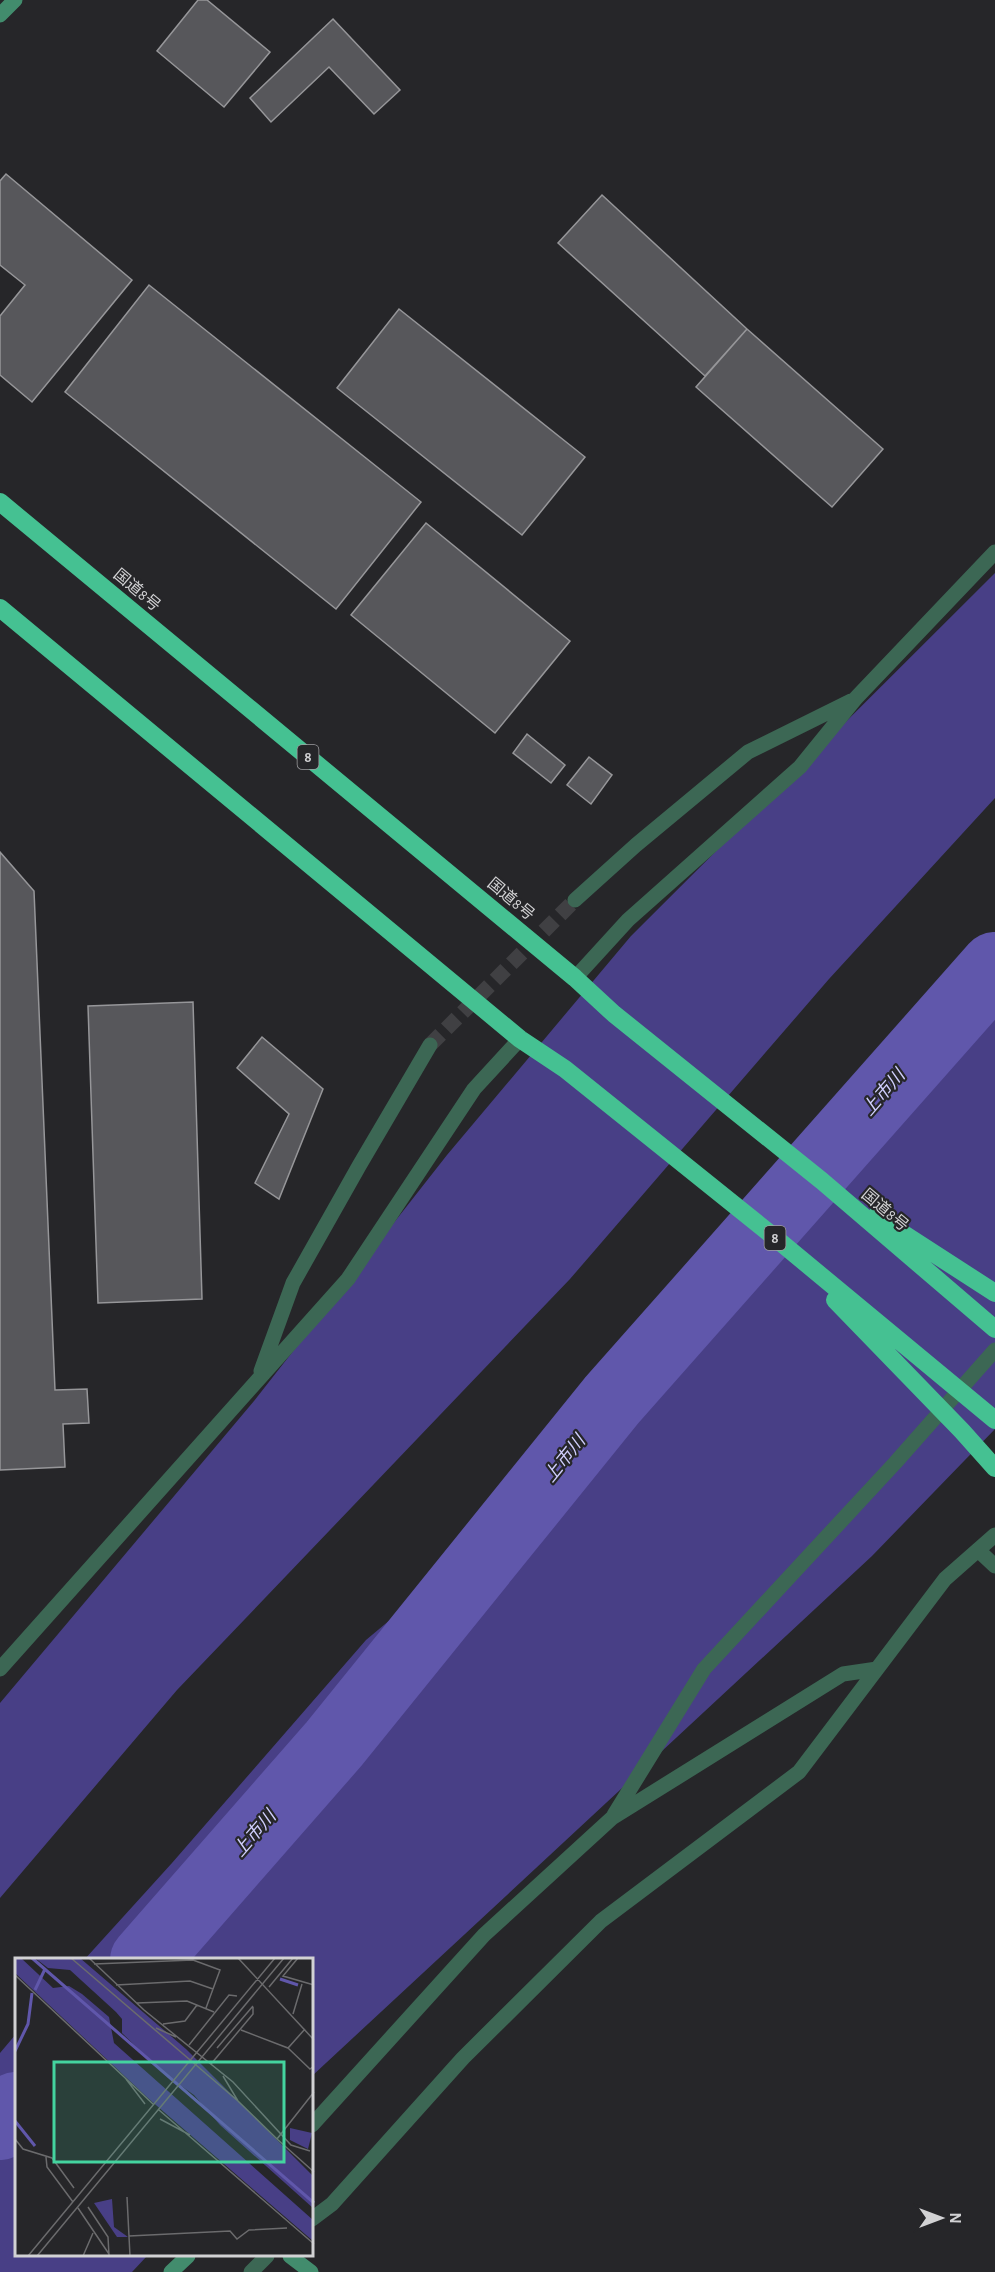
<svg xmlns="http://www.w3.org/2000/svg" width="995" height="2272" viewBox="0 0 995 2272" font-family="'Alegreya Sans','Noto Sans JP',sans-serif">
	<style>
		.green { fill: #483f86 }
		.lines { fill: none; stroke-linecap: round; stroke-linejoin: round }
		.river { stroke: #6057ab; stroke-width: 70 }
		.building { fill: #57575b; stroke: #969699; stroke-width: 1.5 }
		.street-tunnel { stroke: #404043; stroke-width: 15; stroke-dasharray: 15 8; stroke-linecap: butt }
		.street { stroke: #3c6754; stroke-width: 15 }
		.secondary { stroke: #428c6d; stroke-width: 15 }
		.highway { stroke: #45c192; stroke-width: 18 }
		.labels { text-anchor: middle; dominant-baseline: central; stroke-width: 4.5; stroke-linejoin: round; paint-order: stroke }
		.shield { fill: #262629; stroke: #9e9ea1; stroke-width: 1.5 }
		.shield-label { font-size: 15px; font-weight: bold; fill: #d2d2d4 }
		.street-label { font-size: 16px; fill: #d2d2d4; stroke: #262629 }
		.water-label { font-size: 18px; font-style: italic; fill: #d0cffd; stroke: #262629 }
		.inset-river { fill: none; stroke: #6057ab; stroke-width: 3 }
		.inset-road { fill: none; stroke: #6b6b6d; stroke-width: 1.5 }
		.view { fill: #44d49f; fill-opacity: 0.15; stroke: #44d49f; stroke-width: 3 }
		.inset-edge { fill: none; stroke: #d2d2d4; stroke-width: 3 }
	</style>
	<rect width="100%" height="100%" fill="#262629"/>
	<!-- green -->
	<path class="green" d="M995,573V798L829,979L570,1279L177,1690L0,1898V1703L254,1401L447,1155L631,936Z
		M995,959V1429L872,1556L312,2076V1960H84L172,1863L366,1640L671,1385L881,1074Z
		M16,2034V2256H147L132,2272H0V2053Z"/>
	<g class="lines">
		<!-- river -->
		<path class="river" d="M145,1960L334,1744L612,1400L995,967
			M0,2125L16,2107"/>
	</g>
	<!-- building -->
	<path class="building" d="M198,0H207L270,52L224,107L157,51Z
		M333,19L400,90L374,114L329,67L271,122L250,98Z
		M6,174L132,280L32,402L0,375V316L25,285L0,265V181Z
		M602,195L747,329L705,376L558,243Z
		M149,285L421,502L336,609L65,392Z
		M399,309L585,457L522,535L337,388Z
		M747,329L883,449L832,507L696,387Z
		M426,523L570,641L495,733L351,615Z
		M527,734L565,765L551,783L513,753Z
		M589,757L612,775L591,804L567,785Z
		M0,852L34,891L55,1390L87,1389L89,1423L63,1424L65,1467L0,1470Z
		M193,1002L202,1299L98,1303L88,1006Z
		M262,1037L323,1089L279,1199L255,1183L289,1114L237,1068Z"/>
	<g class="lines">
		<!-- street-tunnel -->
		<path class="street-tunnel" d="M430,1045L575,900"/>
		<!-- street -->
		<path class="street" d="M575,900L636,845L748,752L851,701
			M575,978L628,920L800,767L856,698L995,552
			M261,1371L293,1283L359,1166L430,1045
			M979,1551L995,1566
			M0,1669L348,1279L474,1089L520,1039
			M614,1815L704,1669L895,1463L995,1350
			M312,2125L484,1935L612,1818L843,1674L877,1669
			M312,2219L332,2204L463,2058L601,1921L799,1772L945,1579L995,1535
			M251,2272L267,2256"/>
		<!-- secondary -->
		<path class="secondary" d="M0,15L15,0
			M290,2256L311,2272
			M171,2272L188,2256"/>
		<!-- highway -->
		<path class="highway" d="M0,502L575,978L614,1014L822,1181L995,1329
			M0,608L520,1039L565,1069L773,1236L995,1420
			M876,1216L995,1293
			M835,1300L962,1431L995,1468"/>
	</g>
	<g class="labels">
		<!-- shield labels -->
		<g class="shield">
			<rect x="297.5" y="745" width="21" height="24" rx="4.5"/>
			<rect x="764.5" y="1226" width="21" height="24" rx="4.5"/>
		</g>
		<g class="shield-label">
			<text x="308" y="757">8</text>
			<text x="775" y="1238">8</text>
		</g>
		<!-- street labels -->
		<g class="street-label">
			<text transform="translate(137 590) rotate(40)">国道8号</text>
			<text transform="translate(511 899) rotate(40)">国道8号</text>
			<text transform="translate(885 1210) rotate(40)">国道8号</text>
		</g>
		<!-- water labels -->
		<g class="water-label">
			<text transform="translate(884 1093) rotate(-49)">上市川</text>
			<text transform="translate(565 1459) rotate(-51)">上市川</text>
			<text transform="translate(255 1834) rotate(-49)">上市川</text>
		</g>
	</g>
	<!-- overview -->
	<g transform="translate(15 1958)">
		<rect width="298" height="298" fill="#262629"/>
		<path d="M0,0H6L38,30L54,28L67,36L94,59L99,85L298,262V283L134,141L0,15ZM20,0H65L171,91L298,218V250L205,167L179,137L148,115L107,75V61L101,54L55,12L33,10ZM275,170L297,175L293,191L275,182ZM97,241L99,269L113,279H102L79,245Z" fill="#483f86"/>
		<path class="inset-river" d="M17,0L299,245M265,21L283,27M20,32L30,11M0,93L13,66L17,35M0,163L20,188"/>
		<path class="inset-road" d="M56,0L223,143M74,0L129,52L218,124L276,187L295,193M223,0L299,82M283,0L268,18L299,27M79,6L178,2L205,12L191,50M0,17L138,146M101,27L175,23L198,31M254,29L278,0M122,45L172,43L199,54M278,56L287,26M148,66L170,63L182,47M141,70L161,79M226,72L273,90L290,71M174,87L214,37L222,38M202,90L238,48M273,90L295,111L299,108M196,106L238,56V49M208,118L223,143L262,181M111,121L130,146M299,134L262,181L299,214M144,152L299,286M145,161L175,177M0,181L8,191L37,200L59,230M31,199L32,209L58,244M112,239L115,298M73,249L93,279L94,297M63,250L94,296M114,278L215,273L222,281L234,272L272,270M13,298L260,0M22,298L269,0M68,298L78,275"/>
		<path class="view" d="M39,104H269V204H39Z"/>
		<rect width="298" height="298" class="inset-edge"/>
	</g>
	<!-- north arrow -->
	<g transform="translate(941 2218) rotate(90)" stroke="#262629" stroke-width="4.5" paint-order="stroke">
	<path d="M0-4.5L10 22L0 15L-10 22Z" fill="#d2d2d4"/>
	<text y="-9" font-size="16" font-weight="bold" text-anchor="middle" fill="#d2d2d4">N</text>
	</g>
</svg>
